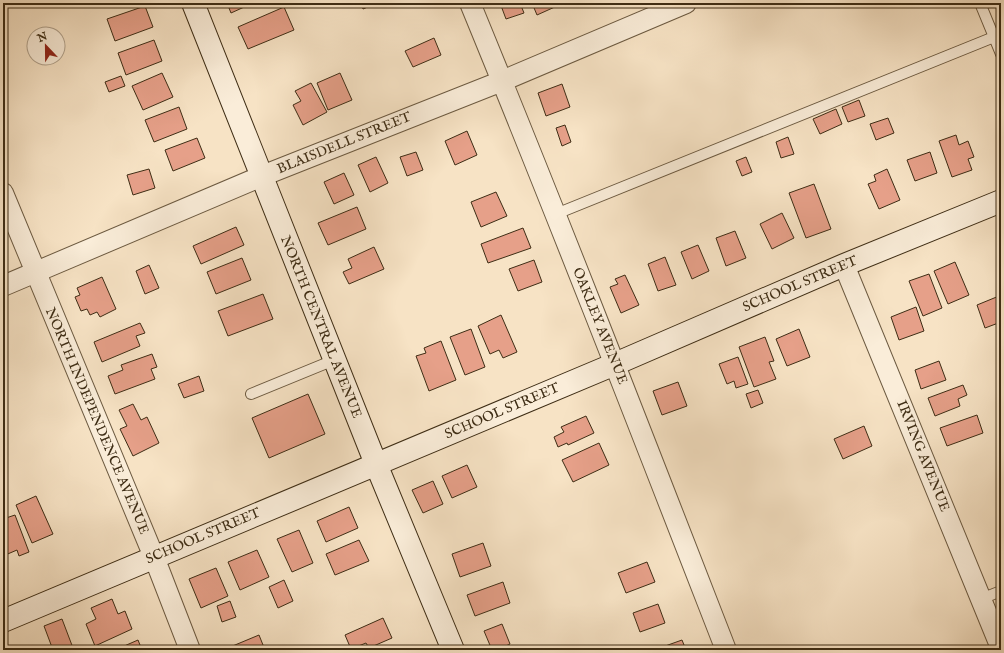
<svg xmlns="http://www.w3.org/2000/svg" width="1004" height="653" viewBox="0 0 1004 653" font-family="'IM FELL English',serif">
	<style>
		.building { fill: #e6a089; stroke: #3e2d15 }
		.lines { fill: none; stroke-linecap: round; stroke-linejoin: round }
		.service-casing { stroke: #6c5a41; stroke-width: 12 }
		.minor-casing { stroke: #6c5a41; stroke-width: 22 }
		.secondary-casing { stroke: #3e2d15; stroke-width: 24 }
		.service { stroke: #faedd9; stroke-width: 10 }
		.minor { stroke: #faedd9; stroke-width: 20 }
		.secondary { stroke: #faedd9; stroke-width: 22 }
		.labels { text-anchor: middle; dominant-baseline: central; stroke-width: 3; stroke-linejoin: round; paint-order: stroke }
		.street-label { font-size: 14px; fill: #3e2d15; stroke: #faedd9 }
	</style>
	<rect width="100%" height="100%" fill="#f7e3c5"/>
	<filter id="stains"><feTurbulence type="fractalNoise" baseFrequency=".005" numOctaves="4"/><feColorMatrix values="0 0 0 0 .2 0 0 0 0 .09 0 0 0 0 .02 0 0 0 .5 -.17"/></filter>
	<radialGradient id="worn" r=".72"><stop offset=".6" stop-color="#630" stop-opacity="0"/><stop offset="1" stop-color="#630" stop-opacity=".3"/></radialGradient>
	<!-- building -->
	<path class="building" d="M227,3H253L231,13Z
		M361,3H377L363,9Z
		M500,3H520L524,13L506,19Z
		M532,3H555L557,6L537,15Z
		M145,6L153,27L115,41L107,19Z
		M284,7L294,30L248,49L238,27Z
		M434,38L441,55L413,67L405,51Z
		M154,40L162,61L126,75L118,53Z
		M162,73L173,97L143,110L132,86Z
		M340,73L352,100L328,110L317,83Z
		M121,76L125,86L109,92L105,82Z
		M311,83L327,112L303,125L293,105L301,101L295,91Z
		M562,84L570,107L546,116L538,93Z
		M859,100L865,116L848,122L842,107Z
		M179,107L187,129L154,142L145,120Z
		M836,109L842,124L820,134L813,119Z
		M888,118L894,133L876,140L870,124Z
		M565,125L571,142L562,146L556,128Z
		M467,131L477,155L455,165L445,141Z
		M956,135L959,145L968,141L974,157L968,159L972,170L952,177L939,141Z
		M788,137L794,154L781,158L776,142Z
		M197,138L205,158L173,171L165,150Z
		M416,152L423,170L407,176L400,157Z
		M930,152L937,173L915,181L907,160Z
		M376,157L388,183L370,192L358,165Z
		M746,157L752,172L742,176L736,161Z
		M149,169L155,188L133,195L127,175Z
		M887,169L900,200L879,209L868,184L876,181L874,175Z
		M344,173L354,195L334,204L324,182Z
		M814,184L831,229L806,238L789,193Z
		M496,192L507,216L481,227L471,202Z
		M357,207L366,229L328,245L318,223Z
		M782,213L794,238L772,249L760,224Z
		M236,227L244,245L201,264L193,246Z
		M523,228L531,248L488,263L481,244Z
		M735,231L746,258L726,266L716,238Z
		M698,245L709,271L692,279L681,252Z
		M374,247L384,269L349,284L343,272L352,268L348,259Z
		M665,257L676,285L658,291L648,264Z
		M242,258L251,280L216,294L207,272Z
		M534,260L542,282L518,291L509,269Z
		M955,262L969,295L948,304L934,271Z
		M149,265L159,288L145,294L136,271Z
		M929,274L942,308L923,316L909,281Z
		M625,275L639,305L621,313L610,287L618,284L615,279Z
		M102,277L116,309L100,317L97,312L90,315L87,309L81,311L75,297L80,295L77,288Z
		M263,294L273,319L228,336L218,311Z
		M999,296L1001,301V322L985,328L977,305Z
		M916,307L924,331L899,340L891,317Z
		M501,315L517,352L503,358L499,350L490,354L478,326Z
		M140,323L145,333L136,336L140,346L102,362L94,342Z
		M471,329L485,367L465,375L450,337Z
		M799,329L810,357L787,366L776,339Z
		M765,337L774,361L769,362L776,379L754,387L739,347Z
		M441,341L456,380L429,391L416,356L426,353L424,348Z
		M152,354L157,367L151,369L155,379L115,394L108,376L123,370L121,365Z
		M738,357L748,384L736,388L734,381L727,384L719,364Z
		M939,361L946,380L921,389L915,370Z
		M199,376L204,391L184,398L178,384Z
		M678,382L687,406L662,415L653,391Z
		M963,385L967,395L958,399L960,406L935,416L928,398Z
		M758,390L763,403L751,408L746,394Z
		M308,394L325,434L269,458L252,418Z
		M133,404L141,420L147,417L159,443L133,456L120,429L127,426L119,410Z
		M977,415L983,433L947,446L940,428Z
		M586,416L594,433L568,445L567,443L558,447L554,437L564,432L561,427Z
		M864,426L872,446L843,459L834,439Z
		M599,443L609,465L573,482L562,460Z
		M467,465L477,487L452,498L442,476Z
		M433,481L443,504L423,513L412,490Z
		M36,496L53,534L32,543L16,505Z
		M349,507L358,528L326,542L317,521Z
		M15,515L29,552L19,556L17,550L3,556V519Z
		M299,530L313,563L292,572L277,539Z
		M359,540L369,561L335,575L326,554Z
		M483,543L491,566L460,577L452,554Z
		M257,550L269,577L240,590L228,562Z
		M647,562L655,582L626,593L618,573Z
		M216,568L228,596L201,608L189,579Z
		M284,580L293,601L278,608L269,587Z
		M503,582L510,603L475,616L467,595Z
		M112,599L118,614L125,611L132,629L95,646L86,624L96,619L91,608Z
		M230,601L236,617L222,622L217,606Z
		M658,604L665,623L640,632L633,613Z
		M383,618L392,638L369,648L366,643L351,649L345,635Z
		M62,619L73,648L69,650H53L44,626Z
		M502,624L510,644L497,650H492L484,631Z
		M259,635L265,650H223Z
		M138,640L142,650H115Z
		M682,640L686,650H654Z"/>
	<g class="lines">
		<!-- service casing -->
		<g class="service-casing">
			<path id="service" d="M980,3L1001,54
				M556,214L994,37
				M251,394L334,360
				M981,599L1001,591"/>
		</g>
		<!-- minor casing -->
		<g class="minor-casing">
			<path id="minor" d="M470,3C558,217 642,434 726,650
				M3,193L154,557L190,650
				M844,265L1001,648
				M3,286L262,176L502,81L686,3"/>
		</g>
		<!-- secondary casing -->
		<g class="secondary-casing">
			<path id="secondary" d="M193,3L376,464L453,650
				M3,621L615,364L844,265L1001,201"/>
		</g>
		<!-- service -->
		<use href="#service" class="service"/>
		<!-- minor -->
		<use href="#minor" class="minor"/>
		<!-- secondary -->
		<use href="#secondary" class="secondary"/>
	</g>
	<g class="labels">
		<!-- street labels -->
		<g class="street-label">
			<text transform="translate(344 143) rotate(-22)">BLAISDELL STREET</text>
			<text transform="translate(800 284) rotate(-23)">SCHOOL STREET</text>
			<text transform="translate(600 326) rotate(68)">OAKLEY AVENUE</text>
			<text transform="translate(321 327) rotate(68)">NORTH CENTRAL AVENUE</text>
			<text transform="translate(502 411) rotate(-23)">SCHOOL STREET</text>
			<text transform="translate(97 421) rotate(67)">NORTH INDEPENDENCE AVENUE</text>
			<text transform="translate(923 456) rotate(68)">IRVING AVENUE</text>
			<text transform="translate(203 536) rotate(-23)">SCHOOL STREET</text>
		</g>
	</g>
	<!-- margin -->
	<rect width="1004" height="653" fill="none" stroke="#f7e3c5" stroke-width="16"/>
	<rect x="4" y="4" width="996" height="645" fill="none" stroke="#3e2d15" stroke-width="2"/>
	<rect x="8" y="8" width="988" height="637" fill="none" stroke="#3e2d15"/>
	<!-- north arrow -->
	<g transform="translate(46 46) rotate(338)"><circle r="19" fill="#faedd9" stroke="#afa08b"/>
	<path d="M0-3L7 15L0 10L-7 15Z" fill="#8f2418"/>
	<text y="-6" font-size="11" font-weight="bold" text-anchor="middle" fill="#3e2d15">N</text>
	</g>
	<rect width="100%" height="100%" filter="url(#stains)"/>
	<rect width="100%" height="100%" fill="url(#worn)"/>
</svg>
